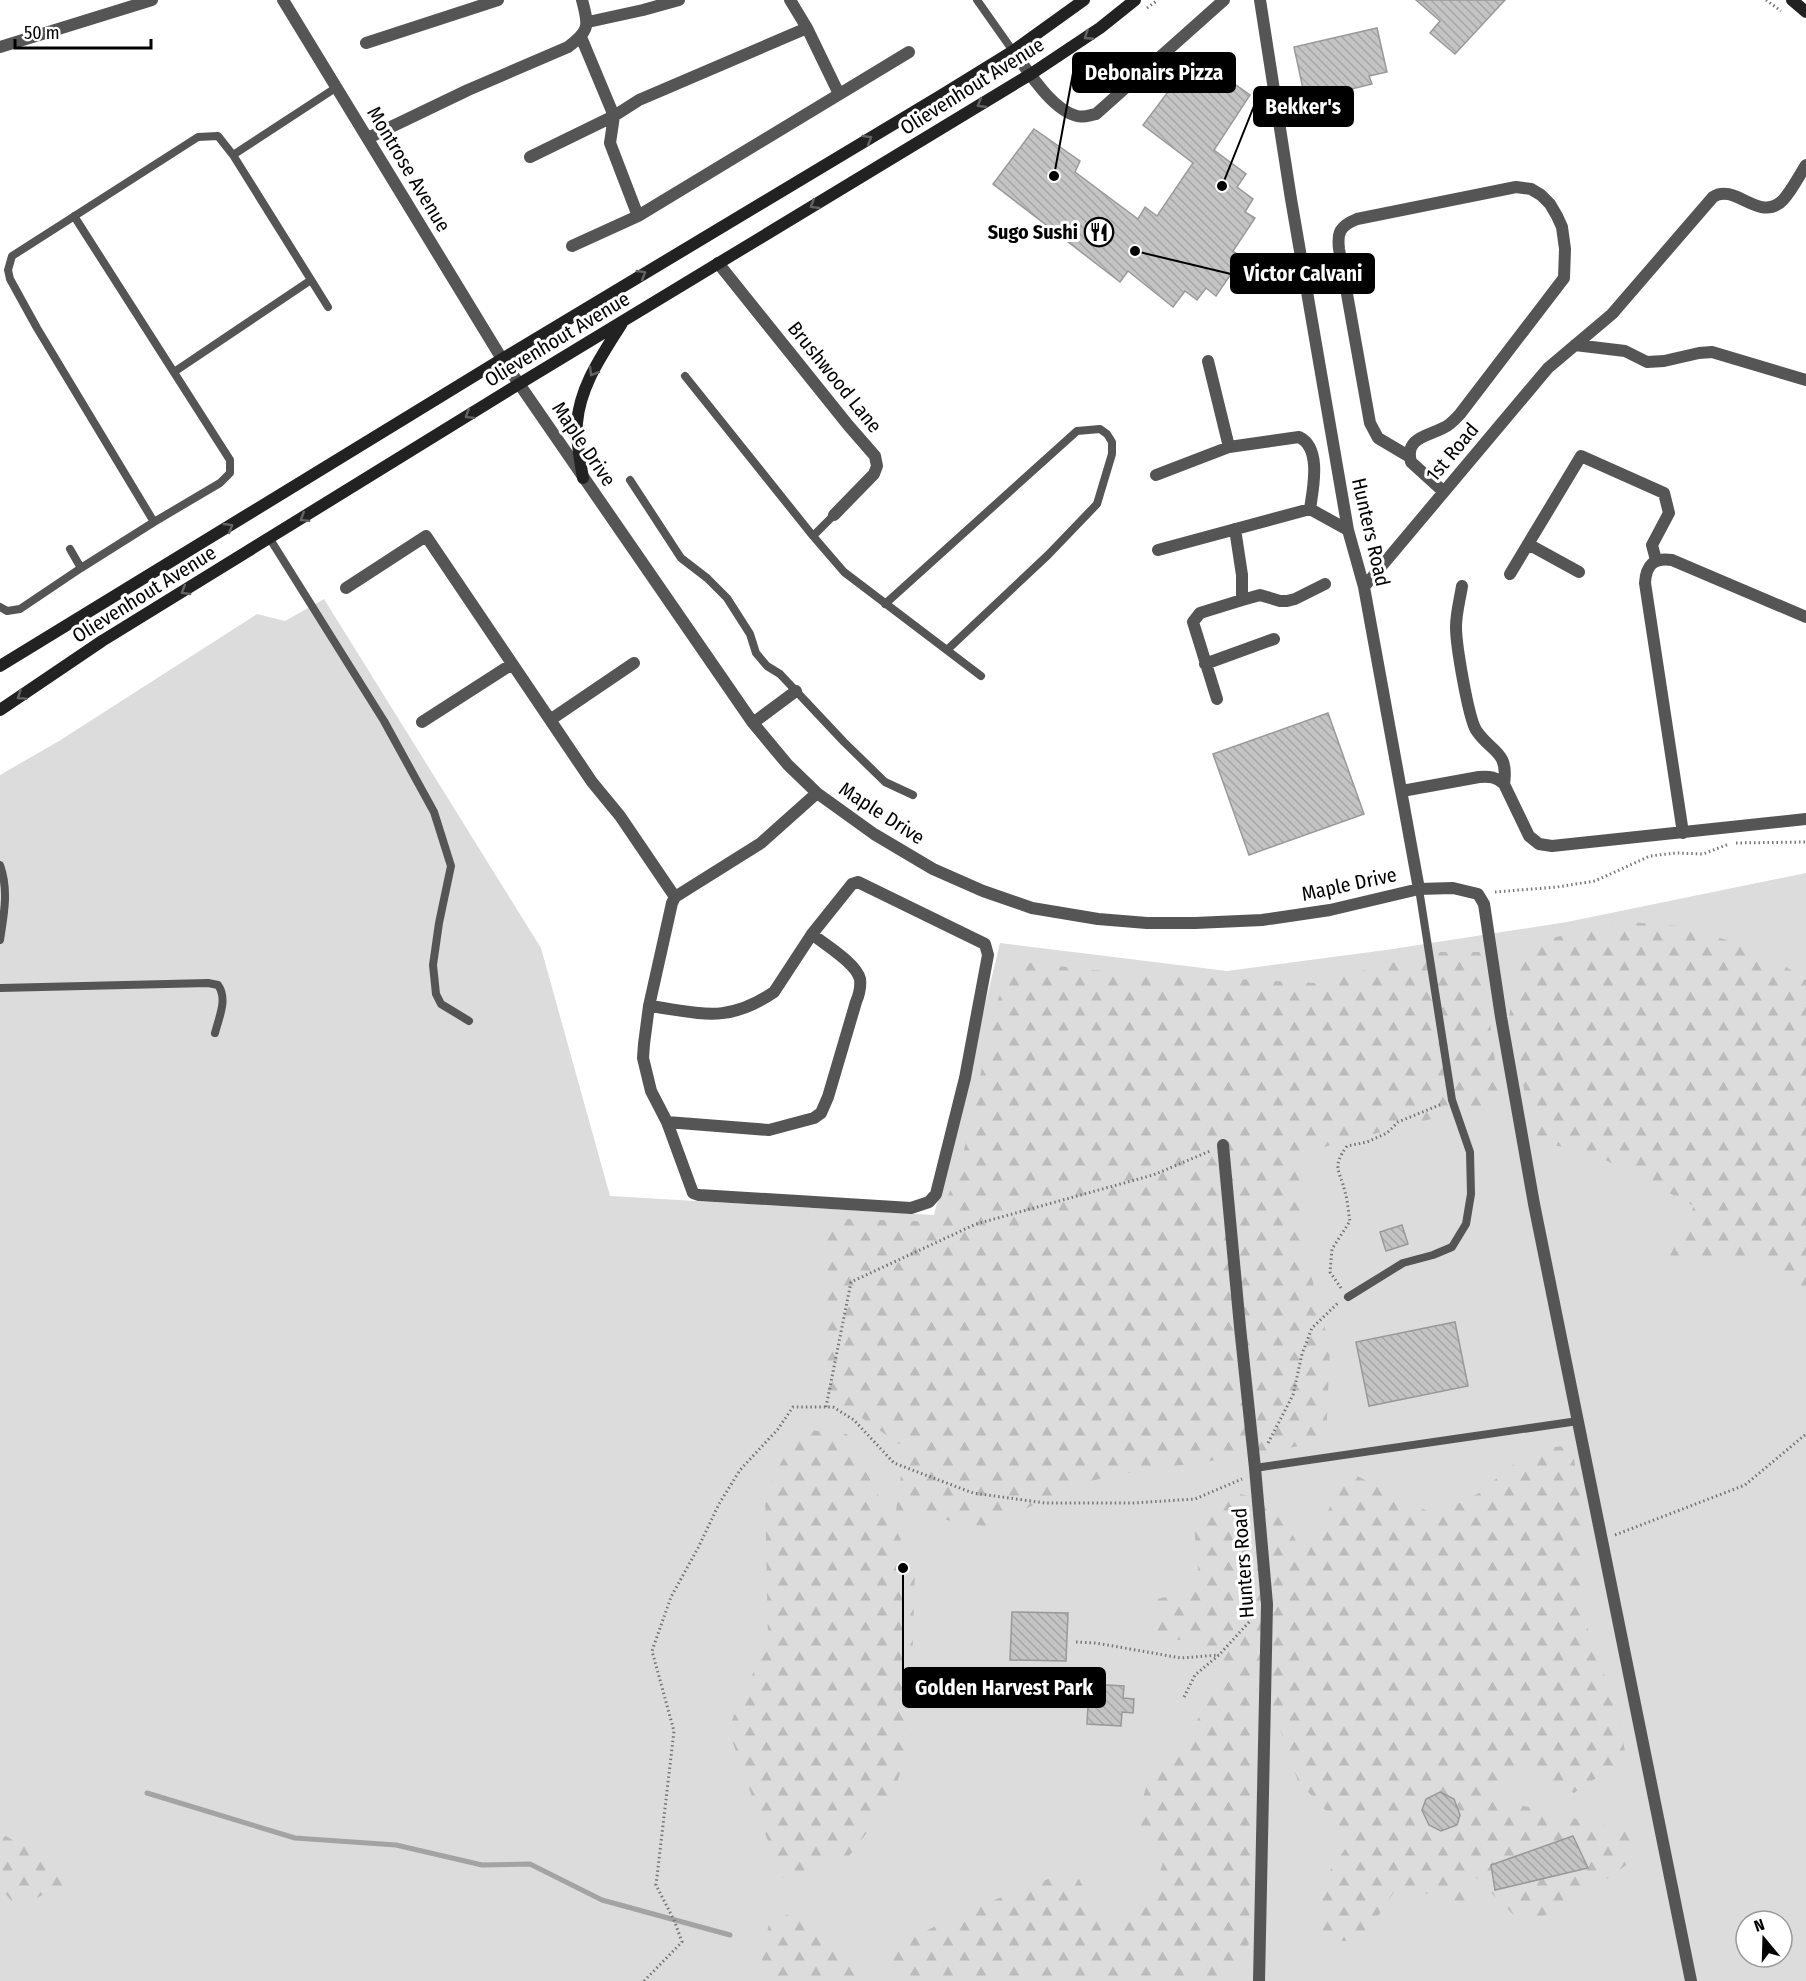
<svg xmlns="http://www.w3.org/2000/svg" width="1806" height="1981" viewBox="0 0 1806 1981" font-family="'Fira Sans Condensed',sans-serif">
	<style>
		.green { fill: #dcdcdc; fill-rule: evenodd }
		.forest { fill: url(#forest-firs) }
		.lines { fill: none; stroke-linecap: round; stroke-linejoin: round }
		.stream { stroke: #a3a3a3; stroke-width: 5 }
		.building { fill: url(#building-back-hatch); stroke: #999; stroke-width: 1.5 }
		.path { stroke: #777; stroke-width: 3; stroke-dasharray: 1.5 3; stroke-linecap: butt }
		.lane { stroke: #555; stroke-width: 8 }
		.street { stroke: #555; stroke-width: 12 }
		.secondary { stroke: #222; stroke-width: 12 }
		.oneway { stroke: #646464 }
		.labels { text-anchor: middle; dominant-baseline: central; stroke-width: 6; stroke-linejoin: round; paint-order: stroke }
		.street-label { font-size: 20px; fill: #000; stroke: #fff }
		.poi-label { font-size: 20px; font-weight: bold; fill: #000; stroke: #fff; text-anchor: end }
		.leader { fill: none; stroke: #000; stroke-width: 2 }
		.callout-dot { fill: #000; stroke: #fff; stroke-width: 2 }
		.callout { fill: #000; stroke: #000; stroke-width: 2 }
		.callout-label { font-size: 21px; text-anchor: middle; font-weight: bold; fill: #fff }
	</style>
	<defs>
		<pattern id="forest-firs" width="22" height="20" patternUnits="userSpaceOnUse" patternTransform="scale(1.5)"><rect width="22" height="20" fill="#dcdcdc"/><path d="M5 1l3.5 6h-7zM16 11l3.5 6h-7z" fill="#bbb"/></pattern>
		<pattern id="building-back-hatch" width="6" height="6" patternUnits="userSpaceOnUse" patternTransform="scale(1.5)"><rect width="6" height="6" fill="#c4c4c4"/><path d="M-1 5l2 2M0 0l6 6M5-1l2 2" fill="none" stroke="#a7a7a7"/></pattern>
	</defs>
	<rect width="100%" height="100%" fill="#fff"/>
	<!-- green -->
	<path class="green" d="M324,599L541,948L610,1196L934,1215L1000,943L1227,971L1386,950L1567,922L1806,873V1981H0V775L59,741L257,614L285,621ZM1746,1921H1782V1957H1746Z"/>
	<!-- forest -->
	<path class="forest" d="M1630,922L1680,926L1760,950L1806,980V1291L1756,1259L1668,1260L1694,1206L1592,1153L1535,1141L1509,1017L1522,944Z
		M1433,952H1481L1500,1101L1305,1152L1300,1232L1330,1348L1326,1441L1244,1456L1121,1474L1078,1484L987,1527L896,1511L905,1448L826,1393L825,1218L938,1222L962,1159L995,1007L1014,961L1121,973L1316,983Z
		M800,1429L847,1434L915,1567L910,1743L891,1801L849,1856L781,1878L728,1729L768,1640L765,1491Z
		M1572,1445L1586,1539L1584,1595L1590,1648L1616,1697L1626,1758L1574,1793L1531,1768L1491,1798L1643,1835L1632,1861L1564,1909L1522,1923L1465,1867L1467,1904L1398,1886L1361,1942L1314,1939L1318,1888L1352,1839L1298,1781L1258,1666L1248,1960L1213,1963L1220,1981H899L887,1952L956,1915L1074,1869L1106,1933L1154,1890L1167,1850L1134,1829L1148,1781L1177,1754L1227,1670L1203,1642L1160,1638L1149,1601L1200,1589L1194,1526L1237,1493L1273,1503L1306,1557L1347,1471L1435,1515L1479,1493L1531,1450Z
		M0,1833L63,1867L79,1886L61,1900L50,1891L18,1908L0,1888Z
		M800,1909L866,1981H713L759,1976L769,1923Z"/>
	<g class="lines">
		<!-- stream -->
		<path class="stream" d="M147,1793L295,1838L396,1845L482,1865L530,1864L602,1900L730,1935"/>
	</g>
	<!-- building -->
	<path class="building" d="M1416,0H1505L1455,54L1430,33L1440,21Z
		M1377,28L1387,72L1369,76L1372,84L1339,92L1345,113L1310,121L1294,47Z
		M1195,56L1250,95L1214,150L1246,174L1237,187L1253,199L1245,212L1255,218L1233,251L1242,258L1216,296L1206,288L1197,300L1185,291L1173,307L1128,271L1120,282L993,184L1034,129L1080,161L1075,172L1138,219L1145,207L1157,216L1193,163L1143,125Z
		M1328,713L1364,814L1249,855L1213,754Z
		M1402,1225L1408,1244L1386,1251L1380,1232Z
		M1455,1322L1468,1386L1369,1406L1356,1342Z
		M1012,1612L1068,1613L1066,1661L1010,1660Z
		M1089,1684L1124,1686L1123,1698L1134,1699L1133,1713L1122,1712L1121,1726L1087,1724Z
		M1440,1792L1454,1799L1460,1815L1457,1825L1441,1831L1429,1825L1422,1810L1426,1799Z
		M1573,1836L1588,1868L1495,1890L1491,1865Z"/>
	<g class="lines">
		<!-- path -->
		<path class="path" d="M1766,0L1781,11
			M1147,8L1158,0
			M1736,843L1806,842
			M1495,892L1557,887L1595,881L1650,856L1676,853L1703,854L1729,844
			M1341,1288L1330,1272L1332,1249L1350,1221C1348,1212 1348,1201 1345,1192C1340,1170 1331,1168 1347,1146L1367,1142L1387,1133L1398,1122L1442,1104
			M826,1407L851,1282L976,1224L1153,1175L1210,1151
			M1268,1443L1293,1395L1302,1354L1312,1328L1339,1302
			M1615,1535L1745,1485L1806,1434
			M1076,1642L1096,1643L1181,1658L1219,1655
			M1184,1697L1195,1675L1219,1655L1251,1620
			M644,1981L682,1942L674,1920L656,1885L674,1731L652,1651L671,1597L698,1548L719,1504L740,1470L778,1429L793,1407H833L854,1420L894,1463L973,1493L1045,1503H1133L1195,1499L1242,1479"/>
		<!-- lane -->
		<path class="lane" d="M977,0L1013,51
			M233,155L328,307
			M74,216L230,460V473L220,483L154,522
			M174,372L311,280
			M685,376L813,536L834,515
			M630,480L681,558L707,578L727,598L750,634L756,653L767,666L780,674L844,742L885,782L913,795
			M813,536L844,572L981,676
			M270,539L384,721L434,812L451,866L439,923L433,965L436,994L441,1004L469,1021
			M70,549L81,568L154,522L37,328L10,279L8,270L12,256L198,137L218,136L233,155L337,87
			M885,604L1077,431L1100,429L1107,434L1112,442V454L1097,504L1048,555L947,650
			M0,607L7,611L20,609L81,568
			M0,865C9,890 4,914 0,940
			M0,988L208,983L218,985C228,999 219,1017 215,1033
			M1348,1297L1403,1263L1433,1255L1452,1247L1466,1224L1471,1194L1470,1152L1452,1100L1419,889
			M1255,1468L1578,1421"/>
		<!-- street -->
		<path class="street" d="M283,0L502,359L753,723L788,765L817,793L874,834L933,869L983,891L1032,908L1098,919L1147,923H1195L1262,920L1330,910L1419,889L1453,888L1478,894L1484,904L1501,1017L1534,1204L1691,1981
			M790,0L807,28L839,94
			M1260,0L1291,199L1348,530L1364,587L1419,889
			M588,22L643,10L679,0
			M366,43L498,0
			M0,47L152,0
			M1013,51C1028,71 1052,110 1077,116C1084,118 1090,115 1096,114L1224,0
			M368,138L468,90L568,47C590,30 589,26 582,0
			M530,157L614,116L581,37
			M638,216L610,143L614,116L639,100L807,28
			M572,246L638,216L909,52
			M718,263L848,425L875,456L877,466L874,474L834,515
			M1575,345L1625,351L1647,362L1664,361L1699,353L1712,352L1806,380
			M1208,361L1229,447L1299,437C1322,448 1313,488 1310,509
			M1410,457L1378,438L1370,423L1339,249C1337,232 1340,226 1357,219L1516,187L1531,189L1541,195L1550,204L1557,216L1562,227L1565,249L1564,278L1460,414C1455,419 1451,424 1445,427C1429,436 1404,437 1411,462L1444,492
			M1156,475L1229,447
			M1235,529L1242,575V600L1260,595L1280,601H1287L1295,599L1325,584
			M1528,544L1579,572
			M1158,550L1310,509L1348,530
			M1510,574L1581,456L1664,493L1669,513L1652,545L1656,560
			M1462,586C1460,599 1456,613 1456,627C1456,645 1468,716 1476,730C1491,753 1509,750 1504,784
			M1364,587L1548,368L1612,314L1713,197C1735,182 1760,224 1783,200C1792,190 1799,176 1806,165
			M346,588L426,536L592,782L620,816L675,897
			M1205,664L1274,639
			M1217,699L1193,622L1200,613L1242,600
			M550,720L634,663
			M422,722L512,664
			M753,723L796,691
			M1402,791L1479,777C1490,776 1496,777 1504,784L1529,836L1539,844L1552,846L1806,819
			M1683,833L1645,583C1646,565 1654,557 1672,560L1806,617
			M649,1006C702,1013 727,1024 774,992L812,934L852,884L858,882L985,944L988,955L965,1078L936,1194L929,1202L911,1208L699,1195L693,1193L667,1122L651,1091L643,1058L644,1044L649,1006L672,903L675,897L761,843L817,793
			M667,1122L769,1130L814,1118L821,1113L828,1097L856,1002C859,995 861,987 860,979C856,963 825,945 812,934
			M1223,1145L1240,1327L1255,1468L1267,1604L1259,1981"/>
		<!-- secondary -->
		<path class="secondary" d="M1792,0L1806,12
			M583,478C580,460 576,441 577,423C580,385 603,354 622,323
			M0,666L502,359L942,95L1013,51L1084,0
			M0,710L102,641L519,384L1031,74L1100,28L1135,0"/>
	</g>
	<!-- one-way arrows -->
	<defs><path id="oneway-chevron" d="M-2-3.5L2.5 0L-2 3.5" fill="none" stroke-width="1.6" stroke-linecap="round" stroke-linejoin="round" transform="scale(1.5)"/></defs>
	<g class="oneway">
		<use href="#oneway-chevron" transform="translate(1088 36) rotate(147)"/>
		<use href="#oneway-chevron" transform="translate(981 104) rotate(149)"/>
		<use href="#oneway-chevron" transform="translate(868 139) rotate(-30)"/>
		<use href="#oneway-chevron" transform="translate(814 205) rotate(149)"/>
		<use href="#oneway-chevron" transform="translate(642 274) rotate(-31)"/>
		<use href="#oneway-chevron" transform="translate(593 372) rotate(121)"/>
		<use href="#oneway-chevron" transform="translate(469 415) rotate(148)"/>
		<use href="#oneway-chevron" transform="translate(304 518) rotate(148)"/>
		<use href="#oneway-chevron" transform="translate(229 527) rotate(-31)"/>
		<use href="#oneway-chevron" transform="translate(185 591) rotate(149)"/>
		<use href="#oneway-chevron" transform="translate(21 696) rotate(146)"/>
	</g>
	<!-- icons -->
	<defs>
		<g id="restaurant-ring" transform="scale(1.5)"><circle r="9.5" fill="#fff" stroke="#000" stroke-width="1.5"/><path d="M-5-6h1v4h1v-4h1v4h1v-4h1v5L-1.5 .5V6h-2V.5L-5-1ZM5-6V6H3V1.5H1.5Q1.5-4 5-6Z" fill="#000"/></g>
	</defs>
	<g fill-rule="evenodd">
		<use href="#restaurant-ring" x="1099" y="232"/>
	</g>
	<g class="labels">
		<!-- street labels -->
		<g class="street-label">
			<text transform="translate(972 86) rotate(-32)">Olievenhout Avenue</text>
			<text transform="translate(409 169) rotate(59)">Montrose Avenue</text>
			<text transform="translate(557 339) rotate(-31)">Olievenhout Avenue</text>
			<text transform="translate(835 377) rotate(51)">Brushwood Lane</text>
			<text transform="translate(584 444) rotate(56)">Maple Drive</text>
			<text transform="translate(1452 452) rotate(-50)">1st Road</text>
			<text transform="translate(1371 532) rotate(77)">Hunters Road</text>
			<text transform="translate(144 594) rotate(-32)">Olievenhout Avenue</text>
			<text transform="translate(882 813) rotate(33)">Maple Drive</text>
			<text transform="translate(1349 884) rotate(-12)">Maple Drive</text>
			<text transform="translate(1243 1563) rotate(-94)">Hunters Road</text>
		</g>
		<!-- poi labels -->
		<g class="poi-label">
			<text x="1078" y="232">Sugo Sushi</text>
		</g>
	</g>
	<!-- callouts -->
	<path class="leader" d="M1054 176L1073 73M1222 186L1254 106M1135 251L1231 274M903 1568L903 1687"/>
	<g class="callout-dot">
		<circle cx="1054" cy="176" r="6"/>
		<circle cx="1222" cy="186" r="6"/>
		<circle cx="1135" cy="251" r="6"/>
		<circle cx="903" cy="1568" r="6"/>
	</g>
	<g class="callout">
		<rect x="1073" y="53" width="162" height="39" rx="6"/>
		<rect x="1254" y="87" width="99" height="39" rx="6"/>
		<rect x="1231" y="254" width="143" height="39" rx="6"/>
		<rect x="903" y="1668" width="202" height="39" rx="6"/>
	</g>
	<g class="callout-label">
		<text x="1154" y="80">Debonairs Pizza</text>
		<text x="1303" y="114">Bekker's</text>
		<text x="1303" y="281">Victor Calvani</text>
		<text x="1004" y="1695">Golden Harvest Park</text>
	</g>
	<!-- north arrow -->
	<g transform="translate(1764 1939) rotate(341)"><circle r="28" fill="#ffffff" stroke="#999999" stroke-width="1.5"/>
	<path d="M0-4.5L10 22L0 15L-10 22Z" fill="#000000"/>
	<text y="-9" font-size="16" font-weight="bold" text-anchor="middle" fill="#000000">N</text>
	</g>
	<!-- scale -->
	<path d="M15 39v9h136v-9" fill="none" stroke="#000000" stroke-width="3"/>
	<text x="24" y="39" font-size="18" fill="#000000" stroke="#ffffff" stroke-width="4.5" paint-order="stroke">50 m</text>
</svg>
